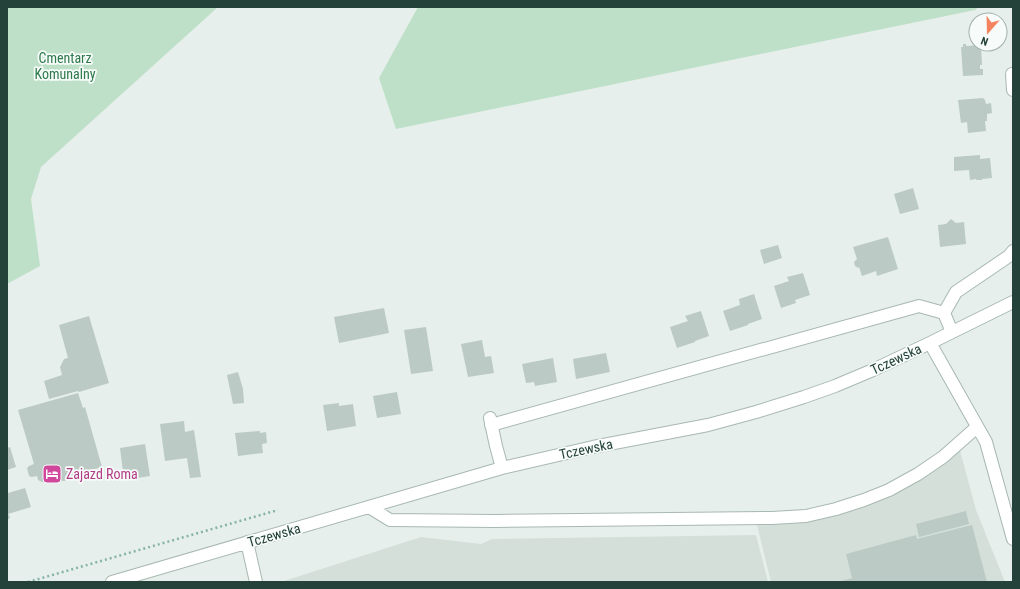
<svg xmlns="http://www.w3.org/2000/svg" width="1020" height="589" viewBox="0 0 1020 589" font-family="'Roboto Condensed',sans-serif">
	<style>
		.built { fill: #d4dfda }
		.green { fill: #bfe0c8 }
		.building { fill: #bbcac4 }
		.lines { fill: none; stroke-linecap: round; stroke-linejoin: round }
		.minor-casing { stroke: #a8b8b2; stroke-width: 14 }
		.path { stroke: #86b3a5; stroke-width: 2.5; stroke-dasharray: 2 3; stroke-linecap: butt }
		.minor { stroke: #fff; stroke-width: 12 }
		.labels { text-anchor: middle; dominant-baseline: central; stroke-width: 3.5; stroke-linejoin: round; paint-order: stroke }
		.park-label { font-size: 14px; fill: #2d7a4b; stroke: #f7fbf9 }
		.street-label { font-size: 14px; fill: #24423a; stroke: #f7fbf9 }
		.hotel-label { font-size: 14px; fill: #b23c85; stroke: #f7fbf9; text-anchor: start }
	</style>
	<rect width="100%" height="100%" fill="#e6efeb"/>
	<!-- built -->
	<path class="built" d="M958,443L976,510L1005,582H771L755,517L836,512L901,486Z
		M756,535L768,582H281L421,537L481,544L492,539Z"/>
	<!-- green -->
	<path class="green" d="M7,7H218L41,167L31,199L40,266L7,284Z
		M418,7H979L975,10L396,129L379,78Z"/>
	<!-- building -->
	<path class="building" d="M963,44H966V46L981,45L982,65H980V69H983V75L963,76L961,47H963Z
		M983,98L985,100L986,104L991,103L992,113L987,114V121H985L986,131L968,133L967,122L961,123L958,100Z
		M980,155V159L990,158L992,178L982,179V180H976V179L970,180L969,170L954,171V157Z
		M913,188L919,209L900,214L894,194Z
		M951,219L956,223L964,222L966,244L940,247L938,225L946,224Z
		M888,237L898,269L877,276L876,271L862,276L859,267L858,268L855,266L854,262L857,259L853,247Z
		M778,245L782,258L764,264L760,250Z
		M803,273L810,295L795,300L796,303L781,308L774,286L789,281L787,277Z
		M754,294L762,319L748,324V325L730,331L723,311L740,305L739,299Z
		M384,308L389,333L339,343L334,317Z
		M701,311L709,336L695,341V342L677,348L670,327L688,321L685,316Z
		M89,316L109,383L79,392L78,391L49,399L44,381L62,375L60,367L64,359L68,358L59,325Z
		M426,327L433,371L411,374L404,330Z
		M482,340L485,357L491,356L494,373L468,377L461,344Z
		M606,353L610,372L576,379L573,359Z
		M553,358L557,382L535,386L534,382L526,383L522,364Z
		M238,372L243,389L244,403L233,404L227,375Z
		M397,392L401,414L377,418L373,396Z
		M78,393L83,408L85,407L102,467L71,476L68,480L64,481L59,480L57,472L50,474L51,477L48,480L42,482L38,480L37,476L32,477L29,476L27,468L29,466L34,464L18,410Z
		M339,403V406L353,404L356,426L327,431L323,405Z
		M184,421L185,432L194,430L201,477L190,478L187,458L165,461L160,424Z
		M260,431V433L266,432L267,443L262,444L263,453L238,456L235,433Z
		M145,444L150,476L124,480L120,448Z
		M10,447L16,467L7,470V448Z
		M25,488L31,507L8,514L10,517L9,519L7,520V491L8,493Z
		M966,511L969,524L919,537L916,524Z
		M972,525L987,582H838L852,578L846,554L916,535L917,539Z"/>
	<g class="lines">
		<!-- minor casing -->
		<g class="minor-casing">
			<path id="minor" d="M1012,74L1013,90
				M952,332L944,313L956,292L1009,256L1013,251
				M930,343L986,442L1013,539
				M490,418L496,446L502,468
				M491,425L919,306L944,313
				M369,507L390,520L495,521L772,518L806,516L836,509L864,500L889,490L918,474L943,457L977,427
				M247,542L256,582
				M112,582L502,468L593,447L708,425L756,412L804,397L835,386L873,370L930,343L1013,302"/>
		</g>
		<!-- path -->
		<path class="path" d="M28,582L278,510"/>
		<!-- minor -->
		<use href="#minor" class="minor"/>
	</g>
	<!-- icons -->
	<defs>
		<g id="hotel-square" transform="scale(1)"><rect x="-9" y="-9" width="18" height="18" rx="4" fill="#d1479c" stroke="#f7fbf9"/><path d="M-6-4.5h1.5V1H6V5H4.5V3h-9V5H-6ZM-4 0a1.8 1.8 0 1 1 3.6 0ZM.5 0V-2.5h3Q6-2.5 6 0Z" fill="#fff"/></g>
	</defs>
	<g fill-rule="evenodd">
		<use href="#hotel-square" x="52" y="474"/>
	</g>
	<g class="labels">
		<!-- park labels -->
		<g class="park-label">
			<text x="65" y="58">Cmentarz<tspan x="65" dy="16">Komunalny</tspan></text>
		</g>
		<!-- street labels -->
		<g class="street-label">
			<text transform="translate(896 359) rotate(-25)">Tczewska</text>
			<text transform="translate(586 449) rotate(-12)">Tczewska</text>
			<text transform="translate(274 535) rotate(-16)">Tczewska</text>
		</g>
		<!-- hotel labels -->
		<g class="hotel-label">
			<text x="66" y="474">Zajazd Roma</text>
		</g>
	</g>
	<!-- border -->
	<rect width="1020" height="589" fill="none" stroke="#24423a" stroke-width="16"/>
	<!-- north arrow -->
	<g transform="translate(988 32) rotate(200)"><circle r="19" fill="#f7fbf9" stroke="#a3b1ad"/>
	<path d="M0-3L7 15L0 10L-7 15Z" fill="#f4845f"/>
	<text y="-6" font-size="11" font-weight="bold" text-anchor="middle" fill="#24423a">N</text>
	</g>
</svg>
